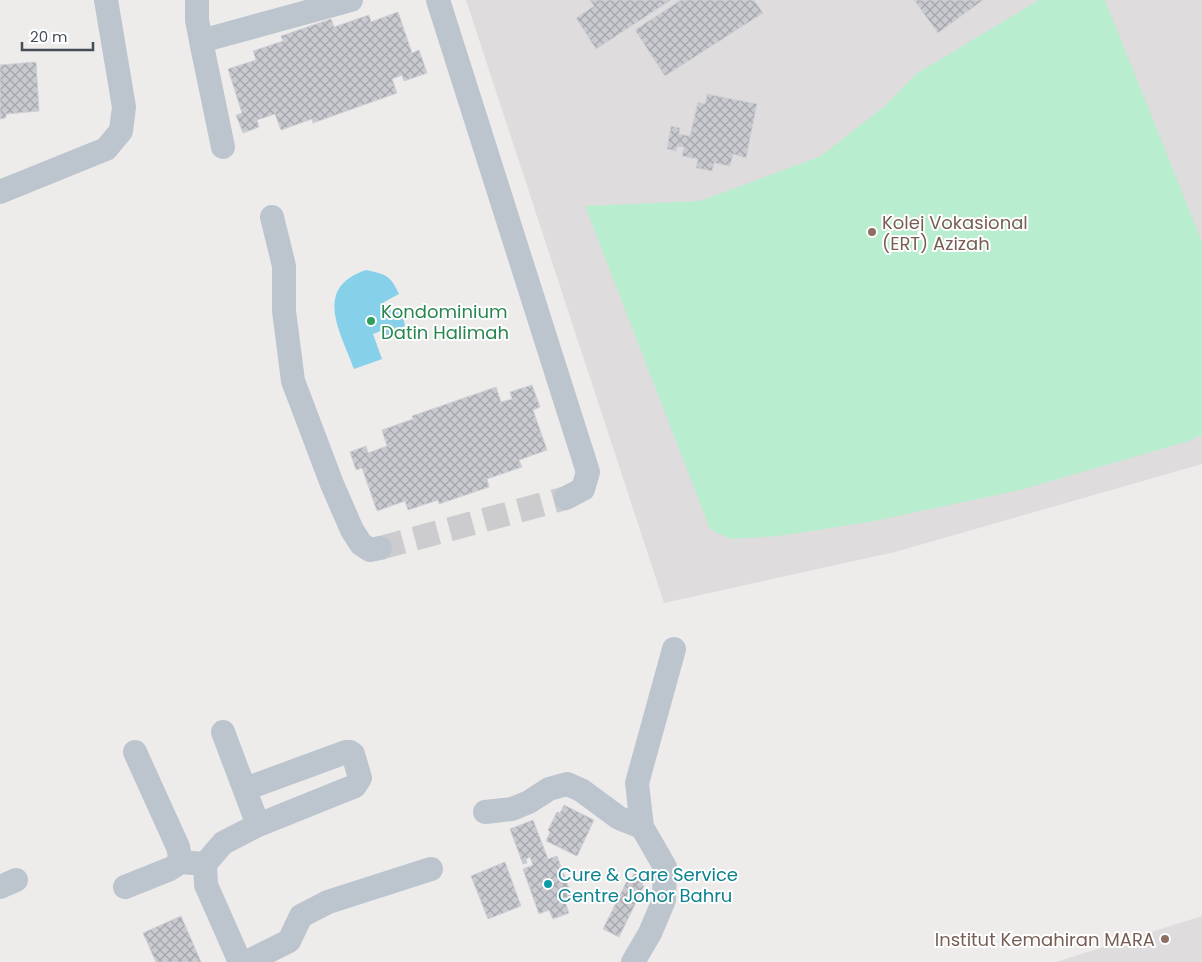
<svg xmlns="http://www.w3.org/2000/svg" width="1202" height="962" viewBox="0 0 1202 962" font-family="Poppins,sans-serif">
	<style>
		.education { fill: #dfdcdd }
		.grass { fill: #b9edcf }
		.water { fill: #86d0e9 }
		.building { fill: url(#building-cross-hatch); stroke: #cfd1d7 }
		.lines { fill: none; stroke-linecap: round; stroke-linejoin: round }
		.minor-tunnel { stroke: #ccccce; stroke-width: 24; stroke-dasharray: 24 12; stroke-linecap: butt }
		.minor { stroke: #bcc5ce; stroke-width: 24 }
		.education-dot { fill: #8d6e63; stroke: #fff; stroke-width: 2 }
		.leisure-dot { fill: #2e9e5b; stroke: #fff; stroke-width: 2 }
		.culture-dot { fill: #0f9aa8; stroke: #fff; stroke-width: 2 }
		.labels { text-anchor: middle; dominant-baseline: central; stroke-width: 4; stroke-linejoin: round; paint-order: stroke }
		.education-label { font-size: 18px; fill: #785e54; stroke: #fff; text-anchor: start }
		.leisure-label { font-size: 18px; fill: #27864d; stroke: #fff; text-anchor: start }
		.culture-label { font-size: 18px; fill: #0d838f; stroke: #fff; text-anchor: start }
	</style>
	<defs>
		<pattern id="building-cross-hatch" width="8" height="8" patternUnits="userSpaceOnUse" patternTransform="scale(1.25)"><rect width="8" height="8" fill="#c8cad0"/><path d="M0 0l8 8M0 8l8-8" fill="none" stroke="#a4a6ac"/></pattern>
	</defs>
	<rect width="100%" height="100%" fill="#eeebeb"/>
	<!-- education -->
	<path class="education" d="M466,0H1202V464L895,552L664,603Z
		M1202,916V962H1056Z"/>
	<!-- grass -->
	<path class="grass" d="M1039,0H1105L1202,242V434L1189,441L1020,490L869,522L778,536L730,539L710,529L585,206L700,201L821,156L886,105L916,74Z"/>
	<!-- water -->
	<path class="water" d="M366,270C386,274 391,276 399,294L384,302L388,310C399,310 403,315 405,325C400,333 397,336 387,335L383,330L373,334L382,359L354,369C341,332 312,288 366,270Z"/>
	<!-- building -->
	<path class="building" d="M590,0H671L596,49L576,18L594,6Z
		M681,0H754L763,13L665,76L635,30Z
		M914,0H983L938,33Z
		M398,12L412,53L419,50L427,73L404,81L402,75L392,79L397,93L313,123L312,119L281,130L275,114L257,120L259,127L243,133L236,115L242,113L228,69L256,60L253,51L283,41L281,36L331,19L334,27L369,15L371,22Z
		M36,62L39,111L6,114V118L0,119V65Z
		M707,94L757,104L746,158L733,154L730,166L714,163L712,171L696,168L698,159L682,156L684,147L677,146L676,151L667,149L671,126L680,128L679,134L690,136L698,102L705,104Z
		M532,385L540,407L533,410L547,450L519,460L522,467L487,479L489,487L439,504L438,500L408,510L405,501L377,511L362,468L356,470L350,452L366,446L368,453L387,446L382,430L413,419L412,416L496,387L501,402L512,399L510,392Z
		M564,805L594,820L577,856L546,841L550,832L548,830L557,812L560,813Z
		M533,820L548,859L557,856L573,899L565,902L569,913L553,919L549,910L539,914L523,869L533,865L530,857L526,859L527,863L523,864L510,829Z
		M505,862L521,906L488,919L471,876Z
		M634,873L645,878L642,885L644,886L619,937L603,929L628,879L631,880Z
		M181,916L201,962H156L143,933Z"/>
	<g class="lines">
		<!-- minor-tunnel -->
		<path class="minor-tunnel" d="M380,548L566,498"/>
		<!-- minor -->
		<path class="minor" d="M197,0V20L201,41L351,0
			M438,0L588,472L583,489L566,498
			M201,41L223,147
			M0,192L106,149L121,131L124,107L106,0
			M272,217L284,266V311L293,381L332,484L352,530L361,544L370,550L380,548
			M223,732L258,825
			M135,752L178,847L181,862L205,864
			M485,812L512,809L529,802L549,789L567,784L581,790L619,818L642,827
			M0,887L16,880
			M125,887L170,869L181,862
			M240,962L206,885L205,864L223,843L258,825L355,786L360,778L353,754L350,752H346L245,789
			M247,962L289,941L301,916L328,902L431,869
			M633,962L650,933L664,900L665,867L642,827L637,783L674,649"/>
	</g>
	<!-- markers -->
	<g class="education-dot">
		<circle cx="872" cy="232" r="5"/>
		<circle cx="1165" cy="939" r="5"/>
	</g>
	<circle class="leisure-dot" cx="371" cy="321" r="5"/>
	<circle class="culture-dot" cx="548" cy="884" r="5"/>
	<g class="labels">
		<!-- education labels -->
		<g class="education-label">
			<text x="882" y="222">Kolej Vokasional<tspan x="882" dy="21">(ERT) Azizah</tspan></text>
			<text x="1155" y="939" text-anchor="end">Institut Kemahiran MARA</text>
		</g>
		<!-- leisure labels -->
		<g class="leisure-label">
			<text x="381" y="311">Kondominium<tspan x="381" dy="21">Datin Halimah</tspan></text>
		</g>
		<!-- culture labels -->
		<g class="culture-label">
			<text x="558" y="874">Cure &amp; Care Service<tspan x="558" dy="21">Centre Johor Bahru</tspan></text>
		</g>
	</g>
	<!-- scale -->
	<path d="M22 42v8h71v-8" fill="none" stroke="#444e58" stroke-width="2.5"/>
	<text x="30" y="42" font-size="15" fill="#444e58" stroke="#ffffff" stroke-width="4" paint-order="stroke">20 m</text>
</svg>
